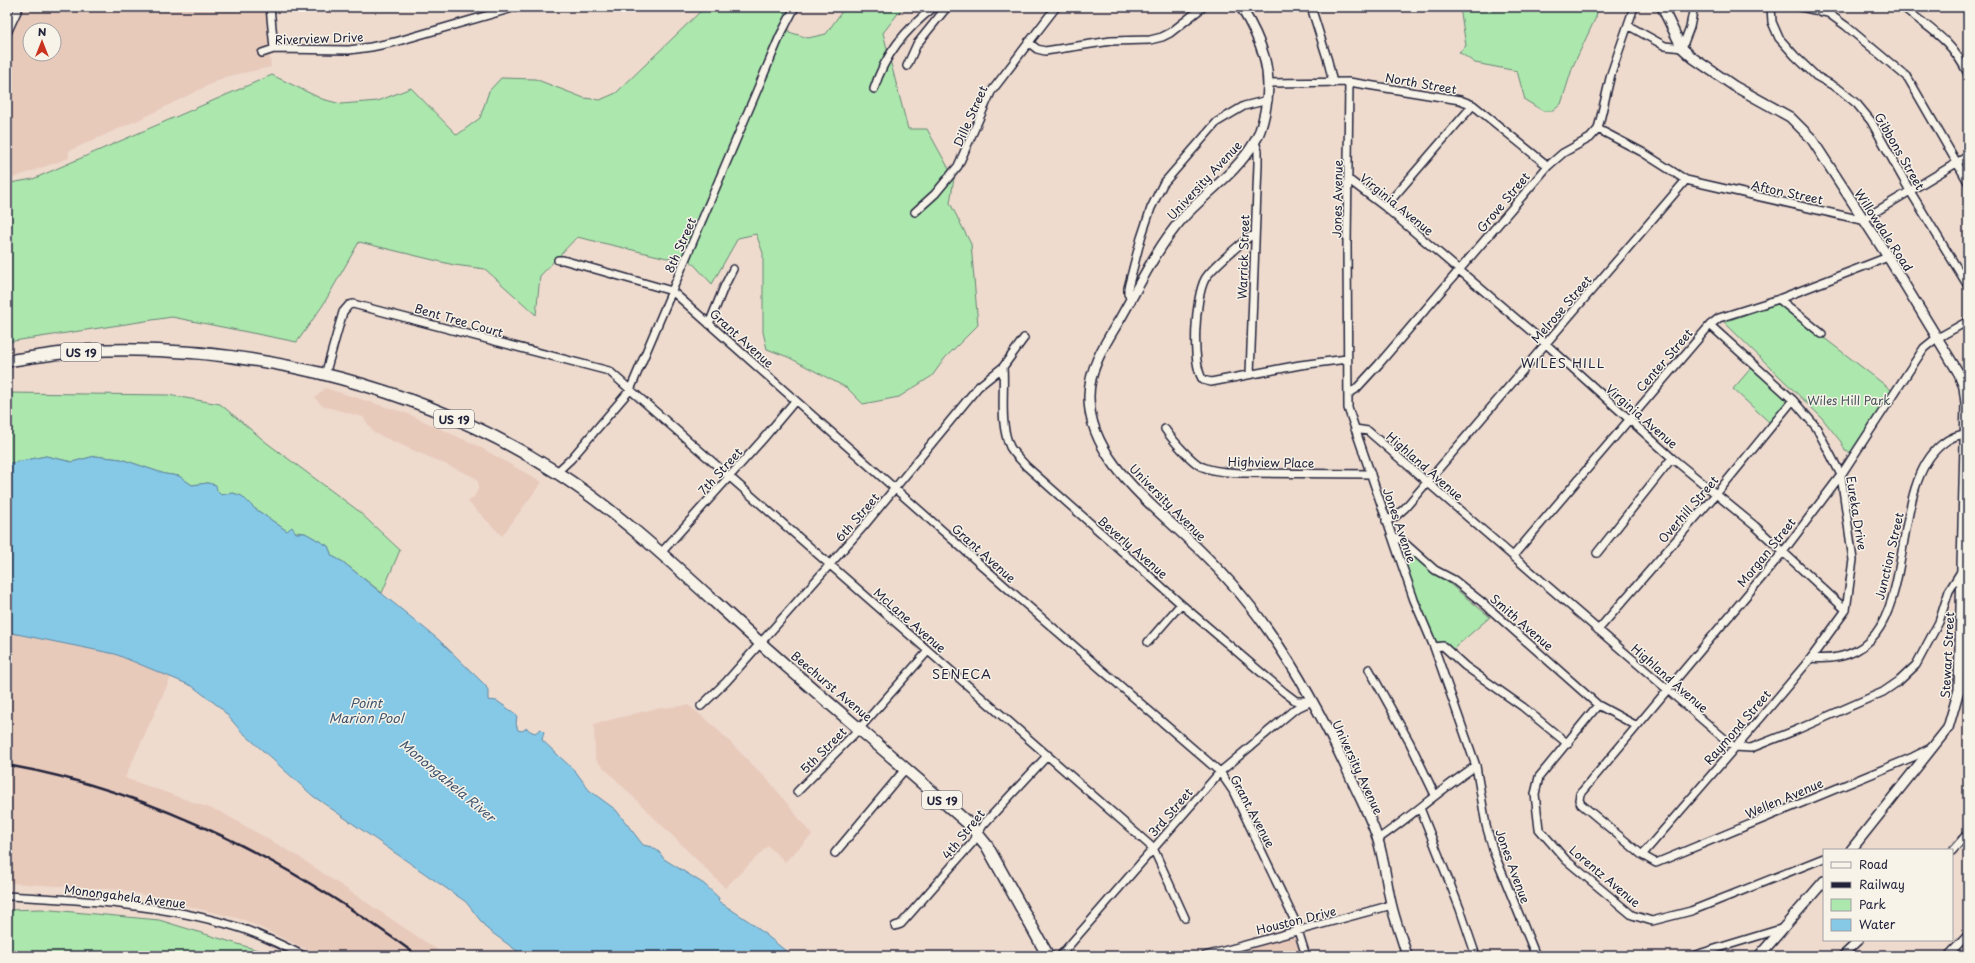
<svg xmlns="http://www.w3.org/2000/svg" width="1975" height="963" viewBox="0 0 1975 963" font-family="'Playpen Sans',sans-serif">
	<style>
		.built { fill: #e8cabb; fill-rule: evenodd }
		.green { fill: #ace7ad; stroke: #678474 }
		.water { fill: #86c9e7; stroke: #5e86a2 }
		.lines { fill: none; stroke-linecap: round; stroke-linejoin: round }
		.minor-casing { stroke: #22223b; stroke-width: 10 }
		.tertiary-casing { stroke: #22223b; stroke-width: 12 }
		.primary-casing { stroke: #22223b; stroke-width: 14 }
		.minor { stroke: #f7f3e8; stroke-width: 7 }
		.tertiary { stroke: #f7f3e8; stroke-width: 9 }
		.primary { stroke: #f7f3e8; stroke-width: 11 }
		.rail { stroke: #22223b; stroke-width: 2.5 }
		.labels { text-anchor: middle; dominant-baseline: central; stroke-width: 3; stroke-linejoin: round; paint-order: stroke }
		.shield { fill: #f7f3e8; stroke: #62616f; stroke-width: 1 }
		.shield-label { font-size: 11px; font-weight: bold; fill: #22223b }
		.street-label { font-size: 12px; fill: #22223b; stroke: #f7f3e8 }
		.park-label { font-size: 12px; fill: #445358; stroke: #f7f3e8 }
		.neighbourhood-label { font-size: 13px; letter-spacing: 1px; fill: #22223b; stroke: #f7f3e8 }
		.water-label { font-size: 13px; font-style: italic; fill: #40546f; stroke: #f7f3e8 }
	</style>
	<rect width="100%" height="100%" fill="#eedbce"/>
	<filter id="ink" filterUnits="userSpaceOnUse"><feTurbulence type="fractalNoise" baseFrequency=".025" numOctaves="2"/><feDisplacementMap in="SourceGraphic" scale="8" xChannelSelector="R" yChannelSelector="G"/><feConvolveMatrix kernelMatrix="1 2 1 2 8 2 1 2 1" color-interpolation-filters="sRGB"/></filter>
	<g filter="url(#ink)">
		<!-- built -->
		<path class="built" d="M7,7H265L271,67L225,77L145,117L69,151V158L13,178L7,189ZM30,30H54V54H30Z
			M325,388L406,413L476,445L542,482L502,536L468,502L474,497L478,489V482L474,477L374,433L363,417L322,406L315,398Z
			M7,632L115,654L171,677L125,778L221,812L296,855L442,953L440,956H320L244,920L123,890L7,883V797L13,736L7,735Z
			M688,705L712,724L771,783L812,835L785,862L768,846L725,888L595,759L594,724L653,709Z
			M1294,935L1301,956H1220L1243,948Z"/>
		<!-- green -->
		<path class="green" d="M705,7H790L787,14L789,32L808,38L826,34L845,7H903L883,33L908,129H927L954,178L950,203L971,244L978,325L945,358L932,376L899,397L863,404L847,388L788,357L767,349L763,332V253L756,234L738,238L712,284L685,255L667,258L577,237L540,276L536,315L485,269L454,265L359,242L323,305L297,342L172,317L7,342V193L10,183L33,179L272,75L322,99L341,104L378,101L411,88L457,135L480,118L489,91L501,78L535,79L584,98L600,100L616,93Z
			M1460,7H1598L1596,17L1573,66L1561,104L1553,111H1543L1525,100L1517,71L1475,63L1459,52L1466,46Z
			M1779,303L1894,392L1853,453L1845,451L1841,442L1822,418L1724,322Z
			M1752,367L1788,400L1769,422L1733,389Z
			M7,393L168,395L220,404L267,443L356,509L400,550L382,593L343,562L332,556L328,546L305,533L287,531L254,508L242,496L233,493L221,495L208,483L192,485L179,476L165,474L121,459L95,456L72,462L46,456L7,464Z
			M1406,548L1490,617L1452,650L1436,644L1421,608L1402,556Z
			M41,909L159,920L264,952L271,956H7V910Z"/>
		<!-- water -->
		<path class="water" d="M46,456L72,462L95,456L121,459L165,474L179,476L192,485L208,483L216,485L217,491L221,495L233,493L242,496L254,508L287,531L292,527L296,533H305L328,546L332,556L343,562L439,640L485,685L488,690V700L497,701L517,715L516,724L518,730L522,731L527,728L530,731L535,733L541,729L544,732L542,740L576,772L589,790L616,810L643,845L652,847L659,852L664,859L704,884L719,898L718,901L750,922L792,956H524L487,929L466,902L313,796L240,730L221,708L192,686L115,654L7,632V464Z"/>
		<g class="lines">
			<!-- minor casing -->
			<g class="minor-casing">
				<path id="minor" d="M270,7L274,49
					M1311,7L1328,61L1333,83
					M1771,7L1772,22L1779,38L1795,56L1816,76L1839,89L1857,104L1871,121L1910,191L1968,286
					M1801,7L1828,13L1846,26L1908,78L1968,182
					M1903,7C1932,31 1950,38 1968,74
					M1629,26L1665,46L1682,48L1690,27L1694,7
					M7,33L19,7
					M1028,42L1037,49L1045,51L1111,41L1150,40L1162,37L1170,33L1203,7
					M262,53L274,49L349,50L371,47L395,42L516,7
					M907,66L917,44L947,7
					M1349,82L1347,245L1348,408L1414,600L1434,647L1476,766L1486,825L1494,853L1536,956
					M1269,83L1349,82L1460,100L1473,105L1548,166
					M874,89C885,54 905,30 934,7
					M1598,129L1642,152L1686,180L1862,220L1968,156
					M1348,179L1385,207L1546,344L1672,458L1755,526L1846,610
					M1385,207L1473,105
					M915,212L935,194L958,166L991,92L1056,7
					M1255,235L1249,237C1237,247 1212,267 1205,279C1195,297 1191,364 1203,380L1211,382L1300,365L1347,359
					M558,260H563L672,291L1006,587L1220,772L1233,791L1295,921L1306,956
					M1132,297L1128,294V288L1141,238L1151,208L1163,184L1217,122L1244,106L1268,100
					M1779,299L1822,334
					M709,324L724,287L733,269
					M1003,367C1005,393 999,423 1010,447C1014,454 1021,460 1026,466L1181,604L1284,692L1296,701H1312
					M1250,374L1258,164V151L1255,142
					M325,375L343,312L349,305L353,304L609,371L1153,848L1185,918
					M1348,394L1356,389L1379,364L1548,166L1563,153L1590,138L1598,129L1611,74L1634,7
					M1165,429C1171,438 1193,464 1203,467C1214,472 1228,472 1240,473L1371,474
					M1355,429L1368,431L1734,747L1751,748L1794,731L1883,692L1899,681L1916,665L1939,622L1949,591L1962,570
					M557,472L571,459L630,390L780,36L795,7
					M1386,521L1396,516L1405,508L1686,180
					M1392,536L1400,539L1435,570L1454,580L1483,603L1598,705L1637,726
					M1597,553L1672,458
					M660,554L763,439L795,401
					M1513,556L1710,325L1719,318L1779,299L1888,257
					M1598,630L1717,493L1793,400
					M1148,642L1181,604
					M1434,647L1443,646L1465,666L1523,707L1568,744
					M1811,658C1931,669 1879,497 1941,445C1948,439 1958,434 1968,434
					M1369,669L1410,743L1435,795
					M1598,705L1539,777L1535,794L1539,829L1566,860L1632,915L1652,921L1691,911L1824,858
					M701,706L726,682L863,527L978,387L1003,367L1024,338
					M1931,748L1913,757L1656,863L1642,855L1581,804L1579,800L1580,794L1783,552L1841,475L1924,348L1934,340L1968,321
					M797,792L860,728L928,651
					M1420,808L1460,909L1476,956
					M1378,839C1412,816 1442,788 1476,766
					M1952,851L1968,833
					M835,853L906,768
					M1642,855L1764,714L1811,658L1846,610L1853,560L1841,475L1816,427L1793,400L1710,325
					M7,896C83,900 163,904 237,927C260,934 282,945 304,956
					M895,926L901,924L973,842L983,825L1048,755
					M1060,956L1220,772L1295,709L1312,701
					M1205,956L1392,905
					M1692,956L1784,928
					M1842,956L1859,940
					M1948,956L1968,935"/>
			</g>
			<!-- tertiary casing -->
			<g class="tertiary-casing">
				<path id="tertiary" d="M1241,7C1262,41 1274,72 1265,112C1263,122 1260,134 1254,143C1236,173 1204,194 1181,220C1156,249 1139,286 1120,319C1106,342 1089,368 1089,396C1088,456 1148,501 1187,538C1216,565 1246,598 1268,630C1300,675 1327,726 1350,776C1359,796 1370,816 1377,837C1384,858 1386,881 1391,903C1395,921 1402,938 1407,956
					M1662,7L1682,48L1693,58L1734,86L1790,117L1811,138L1888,257L1958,372L1964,387L1966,403L1959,690L1948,728L1851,850
					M1759,956L1824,881"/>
			</g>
			<!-- primary casing -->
			<g class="primary-casing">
				<path id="primary" d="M7,361C40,356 74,350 107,350C263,347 424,388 556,472C627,517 695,585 758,641C828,703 900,763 970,825L987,846L1048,956"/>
			</g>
			<!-- minor -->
			<use href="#minor" class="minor"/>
			<!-- tertiary -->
			<use href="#tertiary" class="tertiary"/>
			<!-- primary -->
			<use href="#primary" class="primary"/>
			<!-- rail -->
			<path class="rail" d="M7,765C159,792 295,865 418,956"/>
		</g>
	</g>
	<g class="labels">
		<!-- shield labels -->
		<g class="shield">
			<rect x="61" y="343" width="40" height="18" rx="3"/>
			<rect x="434" y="410" width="40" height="18" rx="3"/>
			<rect x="922" y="791" width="40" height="18" rx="3"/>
		</g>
		<g class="shield-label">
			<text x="81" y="352">US 19</text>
			<text x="454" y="419">US 19</text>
			<text x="942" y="800">US 19</text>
		</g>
		<!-- street labels -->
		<g class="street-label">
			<text transform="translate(319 38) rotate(-2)">Riverview Drive</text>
			<text transform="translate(1421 83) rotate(10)">North Street</text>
			<text transform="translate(970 116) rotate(-66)">Dille Street</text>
			<text transform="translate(1900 151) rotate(60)">Gibbons Street</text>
			<text transform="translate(1204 180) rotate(-47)">University Avenue</text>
			<text transform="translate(1787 192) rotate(12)">Afton Street</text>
			<text transform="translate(1337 199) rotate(-89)">Jones Avenue</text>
			<text transform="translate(1503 202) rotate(-50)">Grove Street</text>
			<text transform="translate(1397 204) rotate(39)">Virginia Avenue</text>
			<text transform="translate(1884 230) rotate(57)">Willowdale Road</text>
			<text transform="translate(680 245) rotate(-66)">8th Street</text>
			<text transform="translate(1243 257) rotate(-88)">Warrick Street</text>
			<text transform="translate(1561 309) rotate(-49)">Melrose Street</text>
			<text transform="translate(459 320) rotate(16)">Bent Tree Court</text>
			<text transform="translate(742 338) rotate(42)">Grant Avenue</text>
			<text transform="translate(1664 360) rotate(-49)">Center Street</text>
			<text transform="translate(1642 416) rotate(41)">Virginia Avenue</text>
			<text transform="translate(1271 462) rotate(1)">Highview Place</text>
			<text transform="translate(1425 466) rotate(41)">Highland Avenue</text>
			<text transform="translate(720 471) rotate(-48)">7th Street</text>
			<text transform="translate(1168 502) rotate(45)">University Avenue</text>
			<text transform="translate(1688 509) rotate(-49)">Overhill Street</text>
			<text transform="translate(1857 513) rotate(81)">Eureka Drive</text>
			<text transform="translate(857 517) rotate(-49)">6th Street</text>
			<text transform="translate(1400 525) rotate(71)">Jones Avenue</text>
			<text transform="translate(1133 547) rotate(41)">Beverly Avenue</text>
			<text transform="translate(1766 552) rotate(-51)">Morgan Street</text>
			<text transform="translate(984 553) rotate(42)">Grant Avenue</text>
			<text transform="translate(1889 556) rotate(-77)">Junction Street</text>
			<text transform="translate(910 620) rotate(41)">McLane Avenue</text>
			<text transform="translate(1522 622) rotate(41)">Smith Avenue</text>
			<text transform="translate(1947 655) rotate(-87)">Stewart Street</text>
			<text transform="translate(1670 678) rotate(41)">Highland Avenue</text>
			<text transform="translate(832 686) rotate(40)">Beechurst Avenue</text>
			<text transform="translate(1737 727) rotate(-49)">Raymond Street</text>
			<text transform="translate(823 750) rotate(-45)">5th Street</text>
			<text transform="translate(1358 767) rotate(65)">University Avenue</text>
			<text transform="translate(1784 798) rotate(-23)">Wellen Avenue</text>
			<text transform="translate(1253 811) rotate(62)">Grant Avenue</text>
			<text transform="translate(1170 812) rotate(-49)">3rd Street</text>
			<text transform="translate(963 834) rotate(-51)">4th Street</text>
			<text transform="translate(1513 866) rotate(70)">Jones Avenue</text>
			<text transform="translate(1605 876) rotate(40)">Lorentz Avenue</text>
			<text transform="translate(125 896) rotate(7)">Monongahela Avenue</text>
			<text transform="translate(1296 920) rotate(-14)">Houston Drive</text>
		</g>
		<!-- park labels -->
		<g class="park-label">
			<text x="1849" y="400">Wiles Hill Park</text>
		</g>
		<!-- neighbourhood labels -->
		<g class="neighbourhood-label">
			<text x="1563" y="362">WILES HILL</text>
			<text x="962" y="673">SENECA</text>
		</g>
		<!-- water labels -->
		<g class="water-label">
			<text x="366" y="702">Point<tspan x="366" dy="15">Marion Pool</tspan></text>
			<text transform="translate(448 780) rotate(40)">Monongahela River</text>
		</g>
	</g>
	<!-- margin -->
	<rect width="1975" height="963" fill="none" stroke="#f7f3e8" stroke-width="24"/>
	<rect x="12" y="12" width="1951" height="939" fill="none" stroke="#22223b" stroke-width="1.5" filter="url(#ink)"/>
	<!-- legend -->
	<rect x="1823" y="849" width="130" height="92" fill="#f7f3e8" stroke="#a29fa3"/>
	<rect x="1831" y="862" width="20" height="6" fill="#f7f3e8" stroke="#a29fa3"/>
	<text x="1859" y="869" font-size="12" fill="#22223b">Road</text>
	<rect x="1831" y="882" width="20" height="6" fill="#22223b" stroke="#a29fa3"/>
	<text x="1859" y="889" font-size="12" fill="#22223b">Railway</text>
	<rect x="1831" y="899" width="20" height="12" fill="#ace7ad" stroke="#a29fa3"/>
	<text x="1859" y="909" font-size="12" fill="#22223b">Park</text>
	<rect x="1831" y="919" width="20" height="12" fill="#86c9e7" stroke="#a29fa3"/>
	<text x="1859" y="929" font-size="12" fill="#22223b">Water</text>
	<!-- north arrow -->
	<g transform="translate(42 42)"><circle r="19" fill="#f7f3e8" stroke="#a29fa3"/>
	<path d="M0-3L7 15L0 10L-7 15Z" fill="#c8321e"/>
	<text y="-6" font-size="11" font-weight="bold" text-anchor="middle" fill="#22223b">N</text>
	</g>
</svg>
